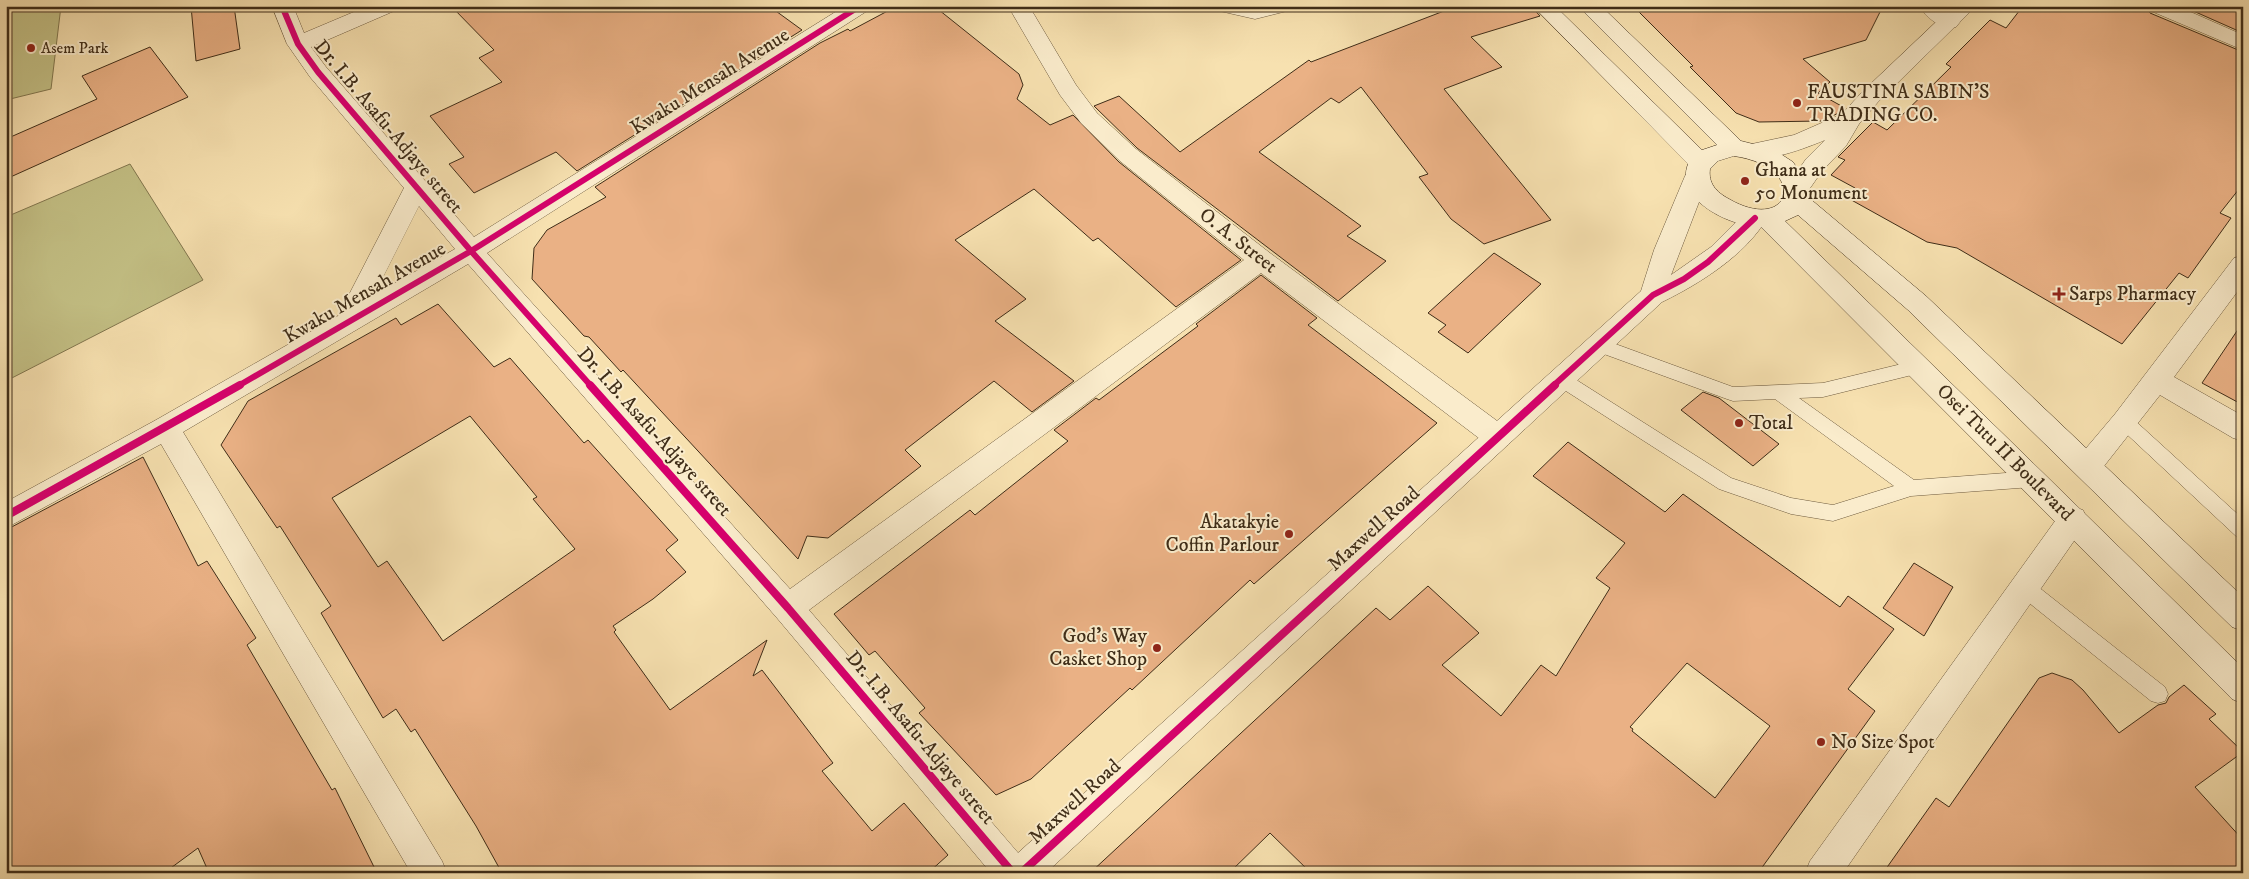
<svg xmlns="http://www.w3.org/2000/svg" width="2249" height="879" viewBox="0 0 2249 879" font-family="'IM FELL DW Pica',serif">
	<style>
		.green { fill: #c4c186; stroke: #82774f }
		.building { fill: #eab185; stroke: #3f2d18; fill-rule: evenodd }
		.lines { fill: none; stroke-linecap: round; stroke-linejoin: round }
		.service-casing { stroke: #6d5a3e; stroke-width: 1 }
		.minor-casing { stroke: #6d5a3e; stroke-width: 1 }
		.tertiary-casing { stroke: #6d5a3e; stroke-width: 1 }
		.secondary-casing { stroke: #3f2d18; stroke-width: 1 }
		.service { fill: #faeccc; fill-rule: evenodd }
		.minor { fill: #faeccc; fill-rule: evenodd }
		.tertiary { fill: #faeccc; fill-rule: evenodd }
		.secondary { fill: #faeccc; fill-rule: evenodd }
		.cycleway-far1-casing { stroke: #faeccc; stroke-width: 9 }
		.cycleway-casing { stroke: #faeccc; stroke-width: 11 }
		.cycleway-far1 { stroke: #d6006c; stroke-width: 6 }
		.cycleway { stroke: #d6006c; stroke-width: 8 }
		.poi-dot { fill: #8f2418; stroke: #faeccc; stroke-width: 2 }
		.labels { text-anchor: middle; dominant-baseline: central; stroke-width: 4; stroke-linejoin: round; paint-order: stroke }
		.far-poi-label { font-size: 16px; fill: #3f2d18; stroke: #faeccc; text-anchor: start }
		.street-label { font-size: 20px; fill: #3f2d18; stroke: #faeccc }
		.poi-label { font-size: 20px; fill: #3f2d18; stroke: #faeccc; text-anchor: start }
	</style>
	<rect width="100%" height="100%" fill="#f7e1b0"/>
	<filter id="stains"><feTurbulence type="fractalNoise" baseFrequency=".004" numOctaves="4"/><feColorMatrix values="0 0 0 0 .2 0 0 0 0 .09 0 0 0 0 .02 0 0 0 .5 -.17"/></filter>
	<radialGradient id="worn" r=".72"><stop offset=".6" stop-color="#630" stop-opacity="0"/><stop offset="1" stop-color="#630" stop-opacity=".3"/></radialGradient>
	<!-- green -->
	<path class="green" d="M6,6H61L51,89L6,100Z
		M130,164L203,280L6,381V217Z"/>
	<!-- building -->
	<path class="building" d="M191,6H234L240,49L196,61Z
		M451,6H769L802,30L577,171L556,152L474,193L449,164L464,157L430,116L502,82L479,58L494,50Z
		M897,6H934L1019,74L1023,85L1017,99L1050,125L1073,115L1119,162L1241,260L1176,307L1098,238L1093,241L1034,189L955,240L1026,299L995,321L1074,381L1032,412L994,381L905,450L921,466L828,538L807,536L798,559L623,370L621,372L589,337L584,336L532,279L534,248L547,230L606,197L595,187L820,43L848,29L850,31Z
		M1457,6H1531L1540,16L1471,37L1502,67L1444,89L1551,220L1484,244L1451,219L1419,177L1428,174L1361,87L1339,103L1331,98L1259,152L1361,226L1347,236L1386,261L1338,301L1137,148L1094,106L1119,96L1180,152L1309,60L1311,62Z
		M1633,6H1883L1866,40L1803,59L1830,82L1818,93L1845,108L1841,112L1821,121L1759,122L1736,113L1690,67L1693,66Z
		M2023,6H2146L2150,13L2243,52V184L2220,213L2231,218L2188,278L2179,273L2122,344L1957,248L1927,242L1846,197L1855,188L1831,175L1845,160L1838,157L1873,122L1887,130L1951,67L1946,64L1990,20L2006,28Z
		M2182,6H2243V33Z
		M150,47L188,97L6,179V139L97,99L82,76Z
		M1494,253L1541,284L1468,353L1438,332L1446,325L1428,313Z
		M1261,275L1317,318L1308,325L1437,423L1254,584L1250,580L1132,690L1130,688L1031,779L996,795L919,713L925,708L875,651L869,655L834,614L970,510L975,515L1068,441L1054,430L1096,398L1099,400L1198,326L1196,324Z
		M438,304L494,367L510,358L584,443L588,440L678,540L666,550L686,572L653,599L613,626L616,630L614,632L670,710L767,640L753,676L762,670L833,763L822,771L872,831L904,803L948,855L928,873H502L476,826L415,729L411,732L396,709L383,718L321,613L331,606L280,526L277,528L221,445L248,401L396,318L401,325ZM470,416L537,497L533,499L575,549L443,641L387,561L378,567L332,498Z
		M2243,322V405L2202,383Z
		M1703,392L1719,398L1779,444L1753,466L1681,410Z
		M1568,442L1665,512L1683,494L1840,607L1848,596L1894,629L1848,689L1875,711L1758,873H1311L1270,833L1229,873H1090L1376,608L1390,620L1428,586L1479,633L1442,665L1501,716L1541,665L1556,676L1610,588L1596,578L1625,543L1533,476ZM1687,663L1770,726L1715,798L1632,731L1633,729L1630,727Z
		M143,457L198,566L207,561L256,638L247,645L332,790L335,788L377,873H209L198,848L164,873H6V530Z
		M1914,563L1953,587L1924,636L1883,608Z
		M2052,673L2072,680L2083,690L2119,733L2158,705L2166,703L2169,697L2184,685L2216,714L2209,719L2243,752L2195,787L2243,840V873H1883L1936,798L1949,807L2039,678Z"/>
	<g class="lines">
		<!-- service casing -->
		<g class="service-casing">
			<path id="service" d="M1210,6H1235L1255,11L1273,6H1296L1295,9L1255,19L1211,9Z
				M1599,338L1733,387L1823,383L1918,360L1924,362L1926,367L1924,372L1823,397L1799,398L1914,480L2032,471L2038,474L2041,479L2038,484L2032,487L1911,496L1833,521L1791,514L1719,489L1555,384L1553,379L1555,374L1561,372L1567,374L1731,478L1791,498L1833,505L1894,486L1775,399L1733,401L1727,399L1593,350L1591,345L1593,340Z
				M2125,415L2131,417L2243,519V539L2237,537L2119,427L2116,422L2119,417Z
				M2025,580L2032,582L2165,687L2168,694L2165,701L2158,703L2151,701L2018,594L2016,588L2018,582Z"/>
		</g>
		<!-- minor casing -->
		<g class="minor-casing">
			<path id="minor" d="M272,6H293L304,33L368,6H397L394,11L311,47L326,67L474,237L845,6H870L867,11L487,253L790,589L1244,260L1120,161L1081,123L1060,95L1008,6H1029L1076,85L1097,113L1136,149L1270,253L1508,429L1512,437L1508,445L1498,448L1488,445L1261,273L809,610L1025,861L1030,873H991L777,618L468,264L183,432L442,861L447,873H411L161,444L6,528V502L156,420L338,316L404,188L310,77L287,44ZM419,206L455,249L374,295Z
				M1919,6H1943L1960,22L1956,27C1942,31 1927,18 1919,6Z
				M2148,6H2177L2243,35V50L2151,11Z
				M2243,256V284L2174,377L2243,416V441L2233,438L2160,395L2097,475L2087,479L2077,475L2073,467L2077,459L2115,414L2234,258Z
				M2073,507L2083,510L2087,519L2083,528L1843,873H1805L1810,861L2063,510Z"/>
		</g>
		<!-- tertiary casing -->
		<g class="tertiary-casing">
			<path id="tertiary" d="M1953,6H1976L1878,102L1859,124L1846,146L1822,171L1806,194L1798,196L1790,194L1786,188L1806,159L1825,140C1806,148 1767,163 1747,157L1743,151L1747,145L1794,135L1842,114L1862,92Z
				M1697,168L1705,170L1709,176L1671,275L1711,247L1746,212L1755,209L1764,212L1767,218C1746,255 1699,284 1662,302L1046,873H1004L1009,861L1641,291L1654,250L1685,176L1689,170Z"/>
		</g>
		<!-- secondary casing -->
		<g class="secondary-casing">
			<path id="secondary" d="M1533,6H1555L1702,150L1717,145L1578,6H1601L1741,141L1773,149L1793,162L1808,185V197L1926,296L2243,597V631L2232,627L1908,310L1798,215L1785,221L2243,668V704L2232,699L1761,227C1732,227 1674,201 1688,164ZM1734,156C1811,167 1791,235 1729,199C1716,192 1708,183 1710,169L1718,161Z"/>
		</g>
		<!-- service -->
		<use href="#service" class="service"/>
		<!-- minor -->
		<use href="#minor" class="minor"/>
		<!-- tertiary -->
		<use href="#tertiary" class="tertiary"/>
		<!-- secondary -->
		<use href="#secondary" class="secondary"/>
		<!-- cycleway-far1 casing -->
		<g class="cycleway-far1-casing">
			<path id="cycleway-far1" d="M282,6L298,44L318,72L471,251L591,386
				M238,386L471,251L860,6
				M1553,386L1653,295L1684,279L1708,262L1755,218"/>
		</g>
		<!-- cycleway casing -->
		<g class="cycleway-casing">
			<path id="cycleway" d="M590,385L788,608L1013,873
				M6,516L240,385
				M1021,873L1555,385"/>
		</g>
		<!-- cycleway-far1 -->
		<use href="#cycleway-far1" class="cycleway-far1"/>
		<!-- cycleway -->
		<use href="#cycleway" class="cycleway"/>
	</g>
	<!-- markers -->
	<g class="poi-dot">
		<circle cx="31" cy="48" r="5"/>
		<circle cx="1797" cy="103" r="5"/>
		<circle cx="1745" cy="181" r="5"/>
		<path d="M2056.5 286.5h5v5h5v5h-5v5h-5v-5h-5v-5h5z"/>
		<circle cx="1739" cy="423" r="5"/>
		<circle cx="1289" cy="534" r="5"/>
		<circle cx="1157" cy="648" r="5"/>
		<circle cx="1821" cy="742" r="5"/>
	</g>
	<g class="labels">
		<!-- far-poi labels -->
		<g class="far-poi-label">
			<text x="41" y="48">Asem Park</text>
		</g>
		<!-- street labels -->
		<g class="street-label">
			<text transform="translate(710 82) rotate(-32)">Kwaku Mensah Avenue</text>
			<text transform="translate(388 127) rotate(50)">Dr. I.B. Asafu-Adjaye street</text>
			<text transform="translate(1238 241) rotate(38)">O. A. Street</text>
			<text transform="translate(365 293) rotate(-30)">Kwaku Mensah Avenue</text>
			<text transform="translate(654 432) rotate(48)">Dr. I.B. Asafu-Adjaye street</text>
			<text transform="translate(2005 453) rotate(45)">Osei Tutu II Boulevard</text>
			<text transform="translate(1374 529) rotate(-42)">Maxwell Road</text>
			<text transform="translate(920 738) rotate(50)">Dr. I.B. Asafu-Adjaye street</text>
			<text transform="translate(1075 802) rotate(-42)">Maxwell Road</text>
		</g>
		<!-- poi labels -->
		<g class="poi-label">
			<text x="1807" y="92">FAUSTINA SABIN'S<tspan x="1807" dy="23">TRADING CO.</tspan></text>
			<text x="1755" y="170">Ghana at<tspan x="1755" dy="23">50 Monument</tspan></text>
			<text x="2069" y="294">Sarps Pharmacy</text>
			<text x="1749" y="423">Total</text>
			<text x="1279" y="522" text-anchor="end">Akatakyie<tspan x="1279" dy="23">Coffin Parlour</tspan></text>
			<text x="1147" y="636" text-anchor="end">God's Way<tspan x="1147" dy="23">Casket Shop</tspan></text>
			<text x="1831" y="742">No Size Spot</text>
		</g>
	</g>
	<!-- margin -->
	<rect width="2249" height="879" fill="none" stroke="#f7e1b0" stroke-width="25"/>
	<rect x="8" y="8" width="2234" height="864" fill="none" stroke="#3f2d18" stroke-width="2.5"/>
	<rect x="12" y="12" width="2224" height="854" fill="none" stroke="#3f2d18"/>
	<rect width="100%" height="100%" filter="url(#stains)"/>
	<rect width="100%" height="100%" fill="url(#worn)"/>
</svg>
